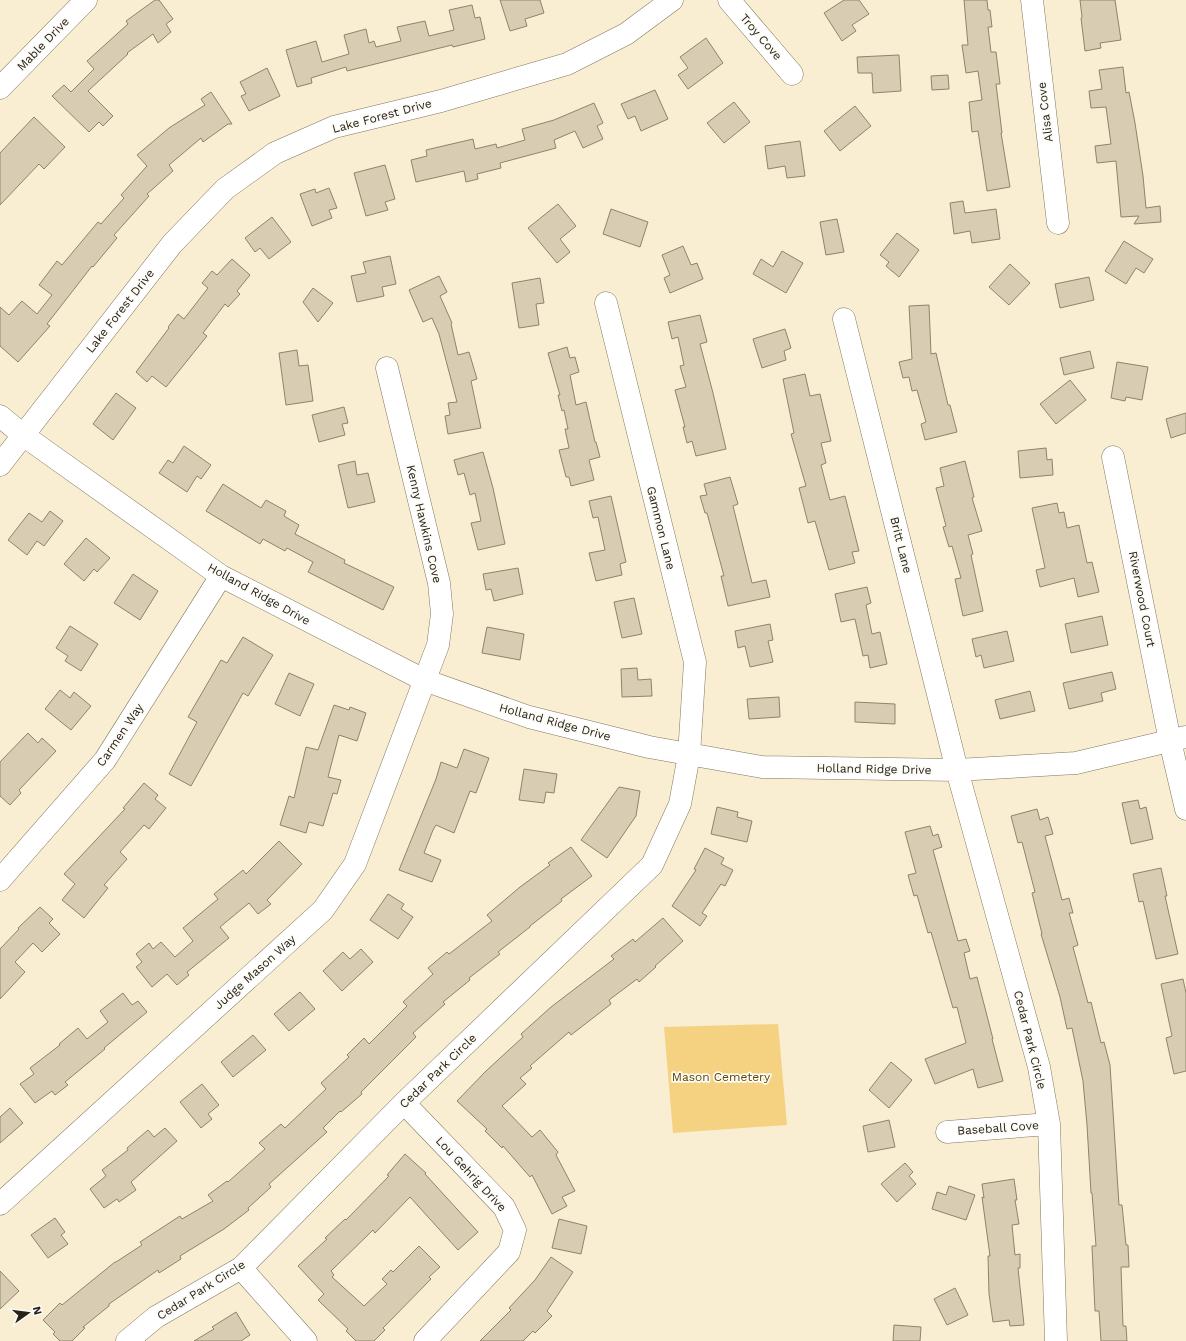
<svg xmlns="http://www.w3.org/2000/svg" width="1186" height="1341" viewBox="0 0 1186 1341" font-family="'Work Sans',sans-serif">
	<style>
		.green { fill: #f4d282 }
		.building { fill: #d8cdb2; stroke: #8f846b }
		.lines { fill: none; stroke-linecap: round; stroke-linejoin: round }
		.minor-casing { stroke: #81775e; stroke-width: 23 }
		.minor { stroke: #fff; stroke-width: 22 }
		.labels { text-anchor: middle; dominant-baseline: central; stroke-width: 3.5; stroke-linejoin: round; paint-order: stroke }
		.street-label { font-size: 12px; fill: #282319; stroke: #fdfbf6 }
		.park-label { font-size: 12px; fill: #604800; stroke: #fdfbf6 }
	</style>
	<rect width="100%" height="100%" fill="#f9edd2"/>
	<!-- green -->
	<path class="green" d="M778,1024L787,1125L673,1133L664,1027Z"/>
	<!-- building -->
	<path class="building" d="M155,0H159L173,19L166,24L171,32L158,43L153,34L127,53L128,54L88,91L113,116L103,126L99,122L89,132L52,96L64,85L71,92L94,69L87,61L128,24L126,21Z
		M500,0H540L544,13L525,19L527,26L510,31Z
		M844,0H859L869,14L852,25L856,31L842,41L824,13Z
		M964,0H987L988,10H990L992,27H988L991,52H996L1000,84H996L1002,133H1001L1010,187L987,191L978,131L972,132L969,102L982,100L978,71L966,73L962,45H968Z
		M1080,0H1115L1121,40L1100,43L1101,48L1085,51L1081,18L1082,17Z
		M472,5L475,18L480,17L485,39L453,47L452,45L347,71L346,67L311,78L312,83L297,87L286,50L316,41L322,62L349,54L344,35L366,29L369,43L374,41L376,47L401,41L397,27L425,21L429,36L454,30L449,10Z
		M706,38L723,63L688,89L678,75L688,68L680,57Z
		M899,55L901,91L873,93L872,73H858L857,57Z
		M1123,67L1126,93L1129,92L1135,123L1143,176L1146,208L1160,206L1161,222L1134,224L1139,216L1121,217L1116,161L1097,163L1095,146L1111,144L1106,107L1091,108L1089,91L1102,89L1099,70Z
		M267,68L280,96L249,111L241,96L246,94L240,82Z
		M948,75L949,89L932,90L931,76Z
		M655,90L668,119L641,131L635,116L628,119L621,104Z
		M211,92L232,124H228L203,142L201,138L169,165L173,171L147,194L149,196L114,235L117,238L93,267L92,266L47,324L50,326L18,362L0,346V307L9,315L22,301L37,314L52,295L39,285L57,261L62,265L98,222L101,224L124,198L121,195L147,166L137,155L169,128L205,105L201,99Z
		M734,102L750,122L724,143L707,123Z
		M594,103L603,123L597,126L603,139L583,148L575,131L554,140L556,148L500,163L501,168L477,174L478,179L466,182L464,171L416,182L411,160L427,156L426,150L473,139L475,149L496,144L497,148L525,140L522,129L554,120Z
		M855,106L871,126L840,151L824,131Z
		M34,117L65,147L44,169L39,164L0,205V153Z
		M800,141L805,176L787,178L785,166L768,169L765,146Z
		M385,165L395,199L385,202L388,210L366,216L354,173Z
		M329,188L337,208L329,210L332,218L312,226L300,194L315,189L316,193Z
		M963,201L965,213L996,209L1000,239L972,243L970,231L954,234L950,203Z
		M558,204L576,226L560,239L570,252L557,263L528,228Z
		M611,209L648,222L640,247L603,234Z
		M272,217L291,242L269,259L260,248L255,252L245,238Z
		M837,219L844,252L826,255L820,222Z
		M897,233L919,250L899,277L886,266L889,262L880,255Z
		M1124,241L1153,259L1144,273L1136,268L1126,284L1105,271Z
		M683,246L691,265L697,263L703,279L670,293L664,278L670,275L662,255Z
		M782,251L803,263L786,293L753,274L761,259L773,267Z
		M390,256L396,284L382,287L384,296L357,302L351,276L366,273L363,262Z
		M232,259L250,275L237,291L240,294L228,307L225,304L203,333L207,336L166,387L152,376L147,382L136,372L169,328L168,327L178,314L184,319L208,288L202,283L212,271L217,275Z
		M1010,264L1030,283L1009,305L989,287Z
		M439,276L447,292L440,296L452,323L451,324L458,355L469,352L477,379L471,381L481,428L448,434L445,416L450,415L448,403L457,402L439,334L432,318L423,322L409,290Z
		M1089,277L1094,300L1060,308L1055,284Z
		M540,278L544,303L536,304L539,325L519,328L512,283Z
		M313,288L333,303L318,322L303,302Z
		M929,305L931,354L936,353L948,405H950L957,432L925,440L921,424L926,422L917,390L912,391L909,377L903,378L899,362L912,359L909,306Z
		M700,315L707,342L700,344L713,393L726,449L696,456L692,441L687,443L683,427H685L675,390L686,387L680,366L684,365L678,337L672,339L668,322Z
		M785,329L791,348L784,351L786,360L762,368L753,339Z
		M567,347L570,358L575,357L579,372L570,375L576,405L586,402L595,442H596L600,457L589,460L594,480L571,486L569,477H566L559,450L569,448L565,429H568L564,410L562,411L558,395H560L548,353Z
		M297,350L299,366L308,365L313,401L286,405L279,353Z
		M1090,351L1094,368L1064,375L1060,358Z
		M1117,362L1148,367L1142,400L1126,397L1125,401L1111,398Z
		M805,374L810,396L820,394L831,441L821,443L826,463L821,465L830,500L845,496L859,551L852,552L855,563L829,570L815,521L808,523L799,488L806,486L791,434L794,433L783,379Z
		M1070,380L1086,400L1056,424L1040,404Z
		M116,393L136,408L113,440L93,424Z
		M344,407L348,423L342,424L345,435L319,442L312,415Z
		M1186,413V433L1171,438L1166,419Z
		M184,446L211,465L201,479L197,476L187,492L159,473L168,460L173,463Z
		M1046,448L1047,460L1052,459L1053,475L1020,478L1018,451Z
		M483,452L493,488L505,544L478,550L471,523L481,521L475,493L470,495L464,473L458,475L454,460Z
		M355,461L357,475L368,473L375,502L348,508L338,465Z
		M965,461L974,497L972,498L982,531L968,535L973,554L971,555L983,611L963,616L955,579L961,578L952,546L949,547L943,527L946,526L936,488L944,486L940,468Z
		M730,477L738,504L733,506L752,583L766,580L770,597L728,606L721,576H724L707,513H705L700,496L707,495L704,484Z
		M223,484L261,508L266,500L286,511L284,516L299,525L295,534L345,560L344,563L394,587L383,610L308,572L313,562L287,548L285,551L263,539L260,544L206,511Z
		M611,496L626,562L620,564L622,575L596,581L589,553L605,550L598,517L593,518L589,501Z
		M1057,503L1059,513L1064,512L1067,528L1079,525L1087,563L1092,562L1099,592L1078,597L1074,578L1040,587L1036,570L1045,568L1032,508Z
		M50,511L63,521L44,546L37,541L27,555L8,540L29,513L42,522Z
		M86,538L110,558L97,572L94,569L84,581L64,564Z
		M518,568L523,594L494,601L491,589L486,590L483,574Z
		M133,574L158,591L140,620L114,603Z
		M867,587L871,603L866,605L872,634L880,632L887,664L870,668L868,655L863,656L855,619L841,622L835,594Z
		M634,598L642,634L622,638L614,602Z
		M1102,616L1108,645L1071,653L1065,624Z
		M770,624L773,640L768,641L773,662L750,667L745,646L738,648L735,631Z
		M70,626L98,644L81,671L65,661L68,656L56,648Z
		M487,627L524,634L520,660L482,653Z
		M1007,631L1014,661L984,668L981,655L976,657L972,639Z
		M243,637L273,655L248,696L243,693L191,786L169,774L197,722L188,717L221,660L227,663Z
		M637,668L638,680L651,679L652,696L622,697L621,669Z
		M1112,672L1116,689L1101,693L1103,701L1069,709L1063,683Z
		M289,673L314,684L300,716L275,704Z
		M60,690L70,698L74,692L91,706L71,730L45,709Z
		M1030,691L1035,711L1000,719L995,700Z
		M779,697L780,717L749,719L747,699Z
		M855,702L895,704V724L855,722Z
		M334,705L349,710L350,707L366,713L357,741L339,735L328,777L341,780L337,794L333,793L323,826L309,822L306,833L280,825L289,796L294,798L306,747L318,750Z
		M28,733L38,743L42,738L56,751L19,790L21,793L10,805L0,796V762Z
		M464,749L489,758L476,793L470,791L454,833L436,825L433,830L424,853L441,860L432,882L399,870L436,779L441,762L457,768Z
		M524,769L557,774L554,793L546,792L544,803L519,800Z
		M144,783L158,795L155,799L166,808L149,829L144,825L120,852L127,859L104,885L108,888L84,918L62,900L75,884L64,874L125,809L123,808Z
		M619,787L640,791L636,816L607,858L581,840Z
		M1138,800L1140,809L1146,807L1153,839L1131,844L1122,803Z
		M717,807L738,812L737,817L752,821L747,842L711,834Z
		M1037,809L1040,820L1048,817L1053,834L1045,836L1062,900L1069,898L1073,913H1069L1078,945L1073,947L1088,1003L1091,1002L1101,1043L1104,1042L1110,1065L1119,1205H1122L1126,1245H1128L1129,1267H1121L1123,1326H1126L1127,1341H1101L1099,1311H1095L1092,1246H1096L1092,1193H1091L1087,1125L1083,1081L1072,1028L1067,1029L1060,997L1041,934H1042L1032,893L1035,892L1022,842L1018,843L1011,816Z
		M930,826L933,836L938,834L942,847L933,850L958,941L966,939L970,951L964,953L970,979L977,977L993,1039H992L1003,1081L978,1088L973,1069L935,1084L925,1059L966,1043L957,1007L953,1008L931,932L928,933L917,895L914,896L908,875L916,873L905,832Z
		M279,841L302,864L267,900L271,904L258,914L249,903L220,927L229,938L187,972L189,975L177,985L167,974L152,987L136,967L142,962L136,954L149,943L153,949L161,942L175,957L193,941L183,928L218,899L214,894L243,870L246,874Z
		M571,847L592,876L561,899L562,901L530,926V927L498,952L500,954L469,978L470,980L443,1002L445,1004L413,1033L416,1037L361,1092L362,1094L341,1112L340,1111L323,1128L327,1132L269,1184L271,1187L248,1208L249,1210L224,1229L180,1256L181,1259L159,1273L158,1270L109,1304V1306L83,1327L85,1328L72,1341H60L53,1334L55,1332L43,1320L60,1303L62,1305L115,1262H116L142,1245L140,1242L180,1216L182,1219L213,1201L208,1195L227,1181L228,1182L265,1149L259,1143L281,1124L285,1128L326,1089L321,1083L349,1057L347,1055L364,1038L369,1044L407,1006L403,1002L433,974L428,968L447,952L449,954L492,921L487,915L520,887L550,865L548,863Z
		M705,848L724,858L721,864L733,870L725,886L721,884L702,913L707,916L700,926L672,906L696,870L694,869Z
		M1161,868L1167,896H1165L1178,954L1156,959L1143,901L1139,902L1133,874Z
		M388,894L404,904L401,909L413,917L398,939L370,920Z
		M40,907L53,919L49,923L60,934L42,952L33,943L15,962L25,972L0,999V949L19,929L18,928Z
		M663,918L683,941L655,966L656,967L639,982L637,979L609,1000L611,1004L571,1035L569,1032L530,1066L532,1068L520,1078L526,1084L502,1106L532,1137L540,1130L558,1152L556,1155L575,1191L562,1197L567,1206L552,1214L532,1175L530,1177L503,1146L502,1148L485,1131L487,1129L457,1101L486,1071L523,1037L521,1034L551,1007L614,959L611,956L633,939L635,942Z
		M361,949L373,962L342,991L323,971L343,952L350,959Z
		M1183,979L1186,993V1071L1174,1074L1166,1038L1172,1036L1161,984Z
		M300,992L315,1009L289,1031L274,1014Z
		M123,993L132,1005L138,1001L147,1012L104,1048L105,1049L65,1082L68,1085L55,1095L52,1091L35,1103L20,1084L34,1074L30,1068L60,1045L59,1044L78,1028L87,1039L108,1022L100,1011Z
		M253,1035L266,1050L233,1077L221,1062Z
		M891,1062L912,1080L889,1108L869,1090Z
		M202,1084L219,1105L208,1114L212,1119L201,1128L180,1102Z
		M10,1108L23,1123L0,1143V1117Z
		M889,1120L895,1147L868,1152L863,1126Z
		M165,1128L177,1141L131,1182L136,1190L119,1202L117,1199L104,1208L90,1189L106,1176L102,1170L128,1150L127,1148L148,1130L154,1137Z
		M405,1154L426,1173L425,1174L478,1232L458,1250L410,1197L375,1233L373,1230L331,1271L334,1275L332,1277L364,1306L387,1284L382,1279L391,1270L393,1272L419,1246L440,1267L429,1277L431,1279L383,1328L385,1330L374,1341H356L346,1331L348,1329L318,1300L324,1294L298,1266L327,1239L325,1238L345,1219L346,1220L389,1176L387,1175Z
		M905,1163L913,1172L909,1176L916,1184L897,1202L881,1184Z
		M1014,1179L1017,1200H1015L1019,1224L1012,1225L1015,1255L1020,1254V1268H1018L1024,1325L1010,1326L1009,1320L993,1322L989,1294L988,1256H990L982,1197L984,1198L982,1184Z
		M949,1186L975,1195L966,1220L932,1209L937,1192L946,1195Z
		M55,1218L65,1232L61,1235L68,1244L48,1258L31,1235Z
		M559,1219L587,1226L581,1254L552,1248Z
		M551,1257L573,1272L547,1311L552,1316L535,1333L533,1331L523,1341H480L511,1310L509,1308L535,1280Z
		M0,1271L19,1291L0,1309Z
		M955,1288L968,1315L947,1325L934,1299Z
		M236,1312L250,1335L241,1341H194L214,1329L212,1327Z
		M894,1325L921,1327L920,1341H893Z"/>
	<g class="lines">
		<!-- minor casing -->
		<g class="minor-casing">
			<path id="minor" d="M729,0L792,74
				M1032,0L1058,223
				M0,88L86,0
				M844,319L957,770L1039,1067L1049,1124L1056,1341
				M0,416L23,435L221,576L424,680L529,717L649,747L762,767L957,770L1076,763L1186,737
				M1113,457L1170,741L1186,809
				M0,465L172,244L225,189L275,153L334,127L441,101L567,64L626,34L672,0
				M0,880L105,760L221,576
				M404,1103L504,1207L515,1230L509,1252L425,1341
				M947,1132L1049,1124
				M0,1204L323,910L355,864L438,645L442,614L439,583L387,368
				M241,1268L306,1341
				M127,1341L156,1317L241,1268L404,1103L652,865L680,804L689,755L695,662L606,303"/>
		</g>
		<!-- minor -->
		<use href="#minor" class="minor"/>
	</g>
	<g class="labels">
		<!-- street labels -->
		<g class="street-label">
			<text transform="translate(761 37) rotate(49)">Troy Cove</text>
			<text transform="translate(43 44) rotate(-46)">Mable Drive</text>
			<text transform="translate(1045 112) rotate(-97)">Alisa Cove</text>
			<text transform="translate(382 116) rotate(-15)">Lake Forest Drive</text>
			<text transform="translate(120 311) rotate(-52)">Lake Forest Drive</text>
			<text transform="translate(424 524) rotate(77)">Kenny Hawkins Cove</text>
			<text transform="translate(661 528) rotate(76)">Gammon Lane</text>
			<text transform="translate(901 545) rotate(76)">Britt Lane</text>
			<text transform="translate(259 594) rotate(29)">Holland Ridge Drive</text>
			<text transform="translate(1142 599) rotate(79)">Riverwood Court</text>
			<text transform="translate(555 722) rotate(15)">Holland Ridge Drive</text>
			<text transform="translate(120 735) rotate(-56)">Carmen Way</text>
			<text transform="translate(874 769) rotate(1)">Holland Ridge Drive</text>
			<text transform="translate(255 972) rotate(-42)">Judge Mason Way</text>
			<text transform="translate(1030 1040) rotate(76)">Cedar Park Circle</text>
			<text transform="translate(438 1071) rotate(-44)">Cedar Park Circle</text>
			<text transform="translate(998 1128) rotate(-4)">Baseball Cove</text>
			<text transform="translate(471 1174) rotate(47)">Lou Gehrig Drive</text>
			<text transform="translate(201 1290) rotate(-32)">Cedar Park Circle</text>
		</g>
		<!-- park labels -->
		<g class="park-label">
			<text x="721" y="1077">Mason Cemetery</text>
		</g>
	</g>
	<!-- north arrow -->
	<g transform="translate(28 1313) rotate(76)" stroke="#fdfbf6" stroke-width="3" paint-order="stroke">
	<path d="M0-3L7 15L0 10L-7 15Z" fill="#282319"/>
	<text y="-6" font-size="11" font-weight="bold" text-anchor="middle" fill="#282319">N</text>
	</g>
</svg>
